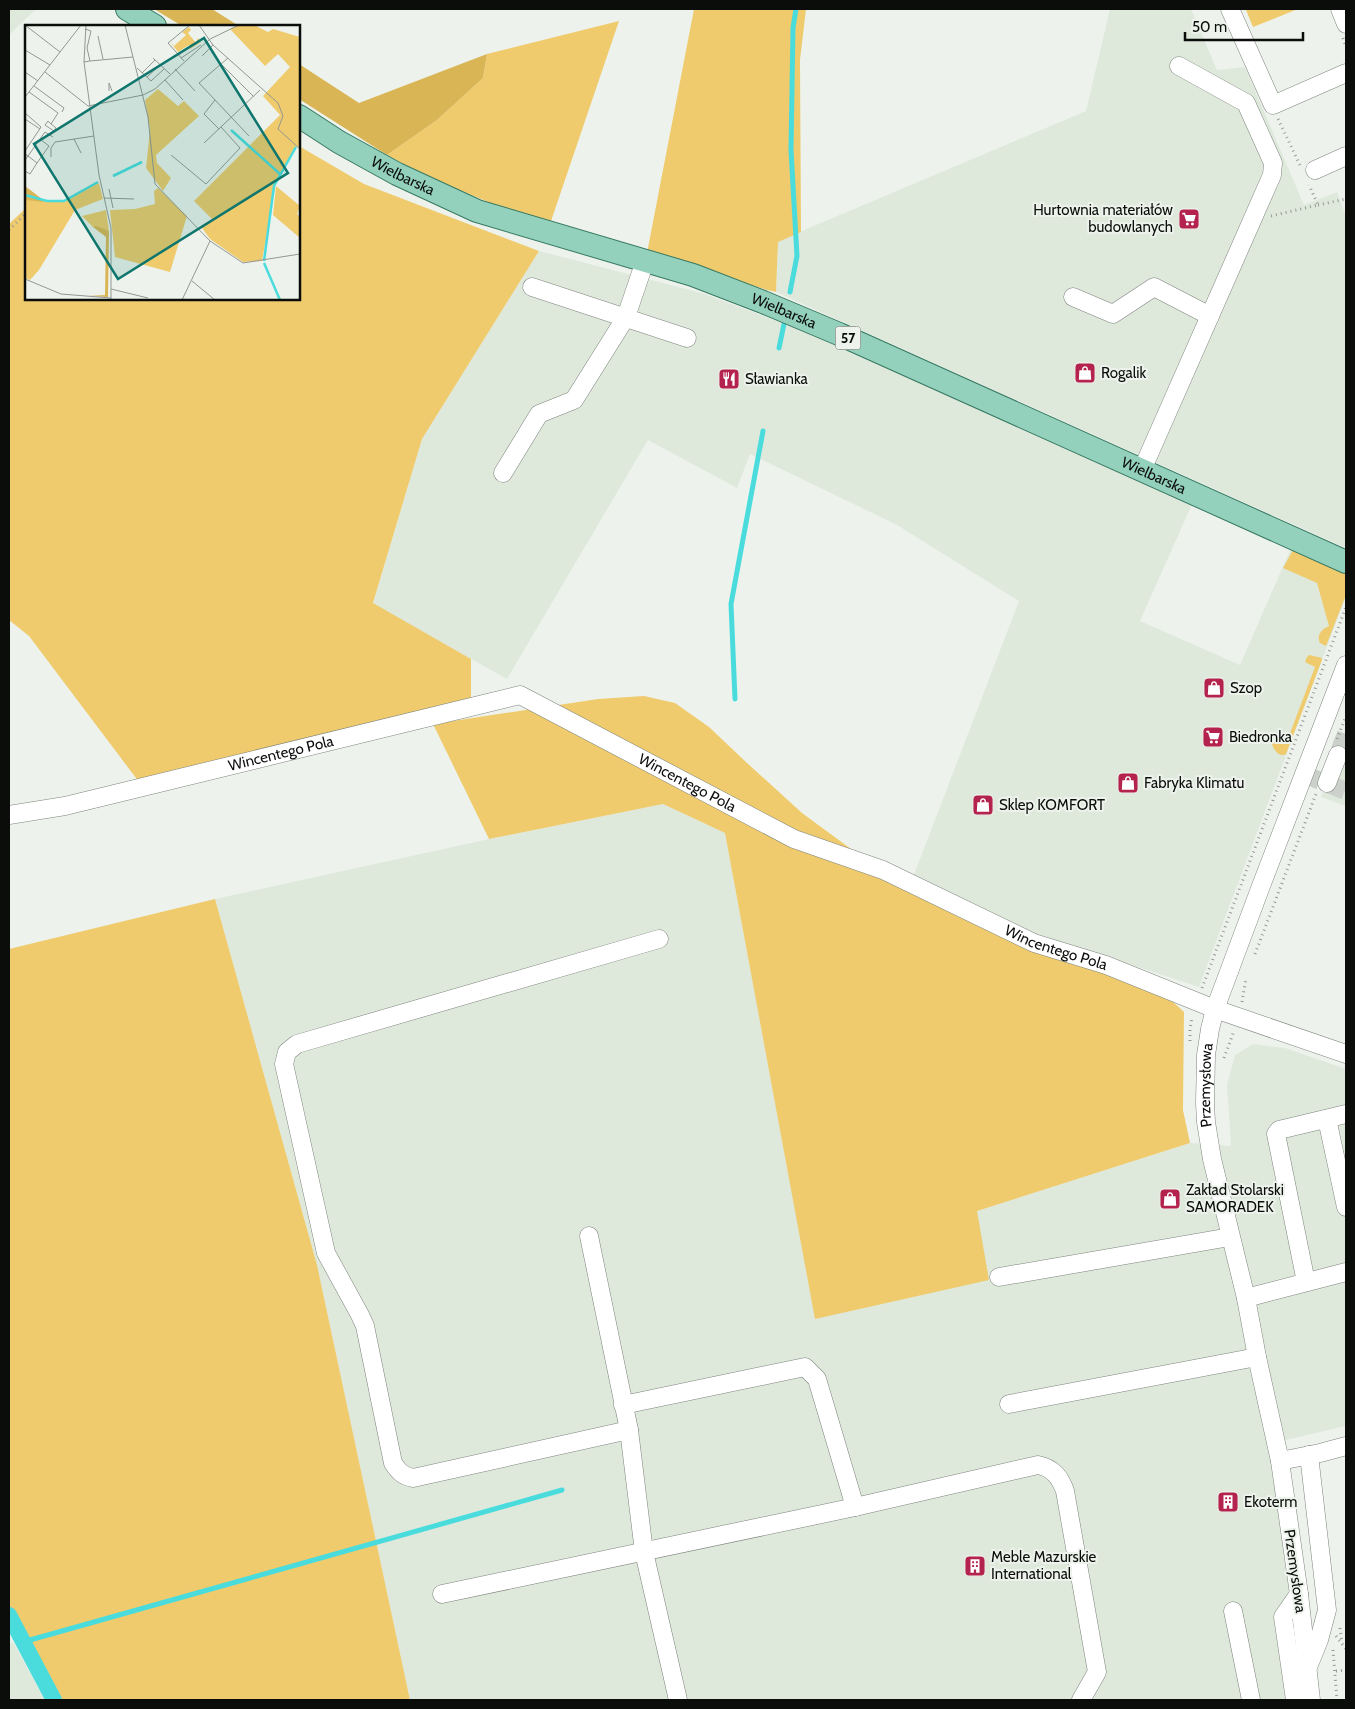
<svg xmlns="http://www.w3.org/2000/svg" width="1355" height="1709" viewBox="0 0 1355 1709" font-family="Cabin,sans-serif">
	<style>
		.built { fill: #dee9dc }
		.green { fill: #efcb6d }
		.forest { fill: #d9b555 }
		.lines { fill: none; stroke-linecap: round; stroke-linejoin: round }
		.stream { stroke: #4adcdc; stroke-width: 5 }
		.canal { stroke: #4adcdc; stroke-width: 16 }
		.minor-tunnel { stroke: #cbd0ca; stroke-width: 18; stroke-dasharray: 18 9; stroke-linecap: butt }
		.minor-casing { stroke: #7e847d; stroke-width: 19 }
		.major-casing { stroke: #367861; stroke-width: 24 }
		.path { stroke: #959994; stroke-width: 3; stroke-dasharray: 1 4; stroke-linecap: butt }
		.minor { stroke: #fff; stroke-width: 18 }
		.major { stroke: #94d1bc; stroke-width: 22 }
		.labels { text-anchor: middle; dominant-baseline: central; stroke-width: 4; stroke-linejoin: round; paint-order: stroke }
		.shield { fill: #edf3ec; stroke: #4f524e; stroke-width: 1 }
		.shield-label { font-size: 14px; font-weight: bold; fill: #0b0d0b }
		.street-label { font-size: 15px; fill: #0b0d0b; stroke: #edf3ec }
		.poi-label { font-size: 15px; fill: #0b0d0b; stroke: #edf3ec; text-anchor: start }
		.inset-river { fill: none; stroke: #4adcdc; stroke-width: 2.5 }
		.inset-road { fill: none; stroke: #939792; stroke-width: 1 }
		.view { fill: #0f766e; fill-opacity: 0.15; stroke: #0f766e; stroke-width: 2.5 }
		.inset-edge { fill: none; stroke: #0b0d0b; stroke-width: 2.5 }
	</style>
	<rect width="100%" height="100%" fill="#edf3ec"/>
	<!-- built -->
	<path class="built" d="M9,9H36L9,35Z
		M1110,9H1191L1217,70L1245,67L1304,205L1337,192L1346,216V548L776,292L778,241L1086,111Z
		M539,251L702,293L817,336L1193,502L1140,621L1240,665L1291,548L1346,572V596L1199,987L1025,930L913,877L1019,601L897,525L750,454L737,488L648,440L507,679L373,604L422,439Z
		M1346,732V806L1321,797Z
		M663,804L725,833L816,1319L977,1211L1190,1143L1231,1146L1227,1085L1235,1055L1253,1044L1285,1048L1346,1069V1426L1277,1442L1311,1700H410L317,1265L215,899L489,839Z
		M13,1642L45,1700H9V1644Z"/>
	<!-- green -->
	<path class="green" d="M694,9H806L800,60L801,232L778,242L776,292L767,290L647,253Z
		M1248,9H1298L1253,27L1246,10Z
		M619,21L549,227L428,177L387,155L437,120L483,78L487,54Z
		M299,146L364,184L539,251L422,439L373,603L471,659V699L139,782L29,636L9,620V224L26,208V299H299Z
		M1293,550L1346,573V595L1326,646L1320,643C1316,635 1322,629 1329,626L1317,583L1283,568Z
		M1309,655L1322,658V660L1286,754C1279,758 1274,750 1272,744L1277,740L1286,744L1315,667L1305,662L1307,657Z
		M644,696L675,703L709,727L746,762L802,813L851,849L931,902L1101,967L1172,1001L1184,1012L1183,1110L1190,1143L977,1211L989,1280L815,1319L725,833L663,804L489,839L433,724L598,699Z
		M215,899L317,1265L410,1700H53L9,1615V949Z"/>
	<!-- forest -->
	<path class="forest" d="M154,9H212L239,26H182Z
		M487,54L483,78L437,120L387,155L299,99V64L359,103Z"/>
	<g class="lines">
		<!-- stream -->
		<path class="stream" d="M790,292L797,256L791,150L793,28L796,9
			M779,348L784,324
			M735,699L731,604L763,431
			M23,1642L562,1490"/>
		<!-- canal -->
		<path class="canal" d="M9,1615L54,1700"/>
		<!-- minor-tunnel -->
		<path class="minor-tunnel" d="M1346,734L1338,755L1346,758
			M1303,774L1346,791"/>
		<!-- minor casing -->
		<g class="minor-casing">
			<g id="minor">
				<path d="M1230,9L1273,105L1346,73"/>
				<path d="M1340,9L1346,24"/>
				<path d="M1315,170L1346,156"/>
				<path d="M532,287L687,338"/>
				<path d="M1073,297L1113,314L1154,287L1210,316"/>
				<path d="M1142,470L1272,175L1273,163L1246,103L1179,66"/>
				<path d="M503,473L539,414L574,400L626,317L645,261"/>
				<path d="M1327,783L1338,755"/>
				<path id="s1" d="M9,815L65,806L520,695L794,839L883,870L1034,943L1106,965L1215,1009L1346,1054"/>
				<path d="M1327,1119L1346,1207"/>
				<path d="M589,1236L629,1430L644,1552L678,1700"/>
				<path d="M999,1277L1230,1237"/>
				<path d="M1306,1282L1276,1134L1279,1130L1346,1114"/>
				<path d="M1246,1298L1346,1272"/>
				<path d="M1009,1404L1257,1357"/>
				<path d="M623,1405L805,1367L817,1379L855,1507"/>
				<path d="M629,1430L413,1478C403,1476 399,1472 393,1463L365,1326L360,1315L326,1253L284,1064L287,1052L297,1044L659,939"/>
				<path d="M1280,1461L1320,1453L1346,1446"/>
				<path d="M442,1594L855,1507L1038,1465C1053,1468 1060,1477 1065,1491L1097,1672L1081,1700"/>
				<path d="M1233,1611L1251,1700"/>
				<path d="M1308,1667L1319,1640L1327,1610L1309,1455"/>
				<path d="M1295,1700L1283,1617L1299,1594"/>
				<path id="s2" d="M1311,1700L1299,1594L1280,1461L1257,1357L1246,1298L1212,1159L1206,1122L1205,1103L1206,1055L1210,1029L1215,1009L1261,886L1346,665"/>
			</g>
		</g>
		<!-- major casing -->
		<g class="major-casing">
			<g id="major">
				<path d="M127,9L155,26"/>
				<path id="s3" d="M299,116L339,142L397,174L477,211L693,275L763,302L839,334L1346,562"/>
			</g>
		</g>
		<!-- path -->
		<path class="path" d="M1343,38L1346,47
			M1278,119L1300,165
			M1318,205L1346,199
			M1271,216L1318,205L1309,185
			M9,230L26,213
			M1337,739L1346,716
			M1255,954L1316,794
			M1202,988L1346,607
			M1242,1002L1246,978
			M1190,1041V1030L1192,1017
			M1224,1058L1234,1031
			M1340,1628L1342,1642
			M1336,1636L1346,1649
			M1333,1650L1337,1700
			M1336,1671L1346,1670"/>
		<!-- minor -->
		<use href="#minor" class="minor"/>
		<!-- major -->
		<use href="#major" class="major"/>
	</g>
	<!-- icons -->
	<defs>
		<g id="supermarket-square" transform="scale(1.125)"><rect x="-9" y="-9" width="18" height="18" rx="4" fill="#b4234e" stroke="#edf3ec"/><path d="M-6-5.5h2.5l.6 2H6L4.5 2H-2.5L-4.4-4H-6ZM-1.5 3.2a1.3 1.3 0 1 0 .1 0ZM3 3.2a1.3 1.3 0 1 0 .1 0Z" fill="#fff"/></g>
		<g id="shop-square" transform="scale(1.125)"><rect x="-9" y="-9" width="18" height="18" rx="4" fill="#b4234e" stroke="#edf3ec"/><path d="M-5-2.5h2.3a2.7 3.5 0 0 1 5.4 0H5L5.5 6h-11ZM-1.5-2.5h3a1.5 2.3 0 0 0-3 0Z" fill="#fff"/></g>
		<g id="restaurant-square" transform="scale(1.125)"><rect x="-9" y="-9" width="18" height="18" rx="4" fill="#b4234e" stroke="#edf3ec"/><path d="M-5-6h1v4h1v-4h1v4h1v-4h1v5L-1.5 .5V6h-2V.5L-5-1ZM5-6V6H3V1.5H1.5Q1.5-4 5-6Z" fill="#fff"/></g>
		<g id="building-square" transform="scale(1.125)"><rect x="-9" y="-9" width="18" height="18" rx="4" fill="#b4234e" stroke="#edf3ec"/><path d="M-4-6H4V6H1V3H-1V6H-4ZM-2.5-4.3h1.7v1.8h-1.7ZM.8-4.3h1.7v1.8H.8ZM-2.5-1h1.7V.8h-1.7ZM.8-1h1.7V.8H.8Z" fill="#fff"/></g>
	</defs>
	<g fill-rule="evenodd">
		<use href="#supermarket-square" x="1189" y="219"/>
		<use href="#shop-square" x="1085" y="373"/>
		<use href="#restaurant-square" x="729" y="379"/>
		<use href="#shop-square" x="1214" y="688"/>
		<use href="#supermarket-square" x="1213" y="737"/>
		<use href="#shop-square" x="1128" y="783"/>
		<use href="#shop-square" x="983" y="805"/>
		<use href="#shop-square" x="1170" y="1199"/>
		<use href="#building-square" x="1228" y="1502"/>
		<use href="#building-square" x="975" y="1566"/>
	</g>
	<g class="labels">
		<!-- shield labels -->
		<rect class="shield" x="835.5" y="326.5" width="25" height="23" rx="4"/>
		<g class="shield-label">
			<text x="848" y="338">57</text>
		</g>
		<!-- street labels -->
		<g class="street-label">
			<text stroke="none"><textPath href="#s3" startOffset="120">Wielbarska</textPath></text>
			<text stroke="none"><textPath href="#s3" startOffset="525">Wielbarska</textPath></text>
			<text stroke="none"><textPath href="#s3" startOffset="930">Wielbarska</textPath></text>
			<text stroke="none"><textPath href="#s1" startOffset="279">Wincentego Pola</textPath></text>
			<text stroke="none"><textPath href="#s1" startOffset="714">Wincentego Pola</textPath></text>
			<text stroke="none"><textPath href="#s1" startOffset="1119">Wincentego Pola</textPath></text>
			<text stroke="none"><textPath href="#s2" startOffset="625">Przemysłowa</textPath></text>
			<text transform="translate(1295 1571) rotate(82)">Przemysłowa</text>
		</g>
		<!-- poi labels -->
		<g class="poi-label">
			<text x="1173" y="210" text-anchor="end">Hurtownia materiałów<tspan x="1173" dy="17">budowlanych</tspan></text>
			<text x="1101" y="373">Rogalik</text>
			<text x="745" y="379">Sławianka</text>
			<text x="1230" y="688">Szop</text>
			<text x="1229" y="737">Biedronka</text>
			<text x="1144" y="783">Fabryka Klimatu</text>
			<text x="999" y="805">Sklep KOMFORT</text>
			<text x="1186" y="1190">Zakład Stolarski<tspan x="1186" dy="17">SAMORADEK</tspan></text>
			<text x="1244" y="1502">Ekoterm</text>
			<text x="991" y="1557">Meble Mazurskie<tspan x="991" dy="17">International</tspan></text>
		</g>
	</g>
	<!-- overview -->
	<g transform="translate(25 25)">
		<rect width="275" height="275" fill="#edf3ec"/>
		<path d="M214,0H229L243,7L248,4L275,12V123L272,121L251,156L237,236L218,237L185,214L177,203L187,194L169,176L255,90L238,71L265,42L253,29L240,41L205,4ZM164,2L166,5L163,8L171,18L173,13L176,17L165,24L164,20L153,27L145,17L149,21L161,10L157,7ZM133,64L153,81L159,76L174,91L131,130L132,138L146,153L138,166L121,143L125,105L120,75ZM74,158L78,174L50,185L14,245L5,255L0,253V175L37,176ZM251,161L275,181L272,189L275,192V213L248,190ZM133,163L162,191L145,247L90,232L85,185L110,184L130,179L129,166ZM81,185L84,206L68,202L57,191Z" fill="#efcb6d"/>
		<path d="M0,161L17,174L18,177L0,175ZM71,201L84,206L83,272L63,271L80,270L81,212L68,202Z" fill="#d9b555"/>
		<path class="inset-river" d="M206,105L255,149M88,151L117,137M0,170L22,176H39L73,157M239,236L249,161L271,122M239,238L255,275"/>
		<path class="inset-road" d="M0,0L35,27M61,0L59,37L74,150L86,203V275M100,0L123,92L130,159L185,216M174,0L188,20L253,78L258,91L253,104L275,124M73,11L78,34M0,25L25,40M177,31L188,20M128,33L145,49M156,33L176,20M203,33L174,58L224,111M65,36L108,32M159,36L143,18L165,0M193,36L229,72M59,37L65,36L62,23L66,6L60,4M112,43L126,56L139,44M150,44L170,66M0,47L13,56M20,47L63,81L118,70L130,64L185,14L214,0M117,48L130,35M122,52L135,40M140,55L158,75M9,61L39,83L37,87M84,66V58L87,66M4,67L33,88L26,99L31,103L29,106L20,100L23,96L26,99M0,72L56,0M190,75L179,89L194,104M0,88L16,102L0,126M0,94L15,104M49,114L56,128M179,118L235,65M0,129L3,131L20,107L28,112M146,130L181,159L215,123L196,102M26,132V123L30,117L69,111M0,135L3,131L12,138L5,149L0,146M12,138L24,121L15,114M84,164L88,183M79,173L109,174M0,254L36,269L86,273M167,256L190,275M86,264L123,273M157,275L185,216L218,238L275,229"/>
		<path class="view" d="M179,13L263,148L93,254L9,119Z"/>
		<rect width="275" height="275" class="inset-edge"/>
	</g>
	<!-- border -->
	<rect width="1355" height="1709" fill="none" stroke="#0b0d0b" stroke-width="20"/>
	<!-- scale -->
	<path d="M1185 32v8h118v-8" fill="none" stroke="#0b0d0b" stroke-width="2.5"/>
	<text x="1192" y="32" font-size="15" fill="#0b0d0b" stroke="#edf3ec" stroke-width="4" paint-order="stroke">50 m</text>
</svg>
